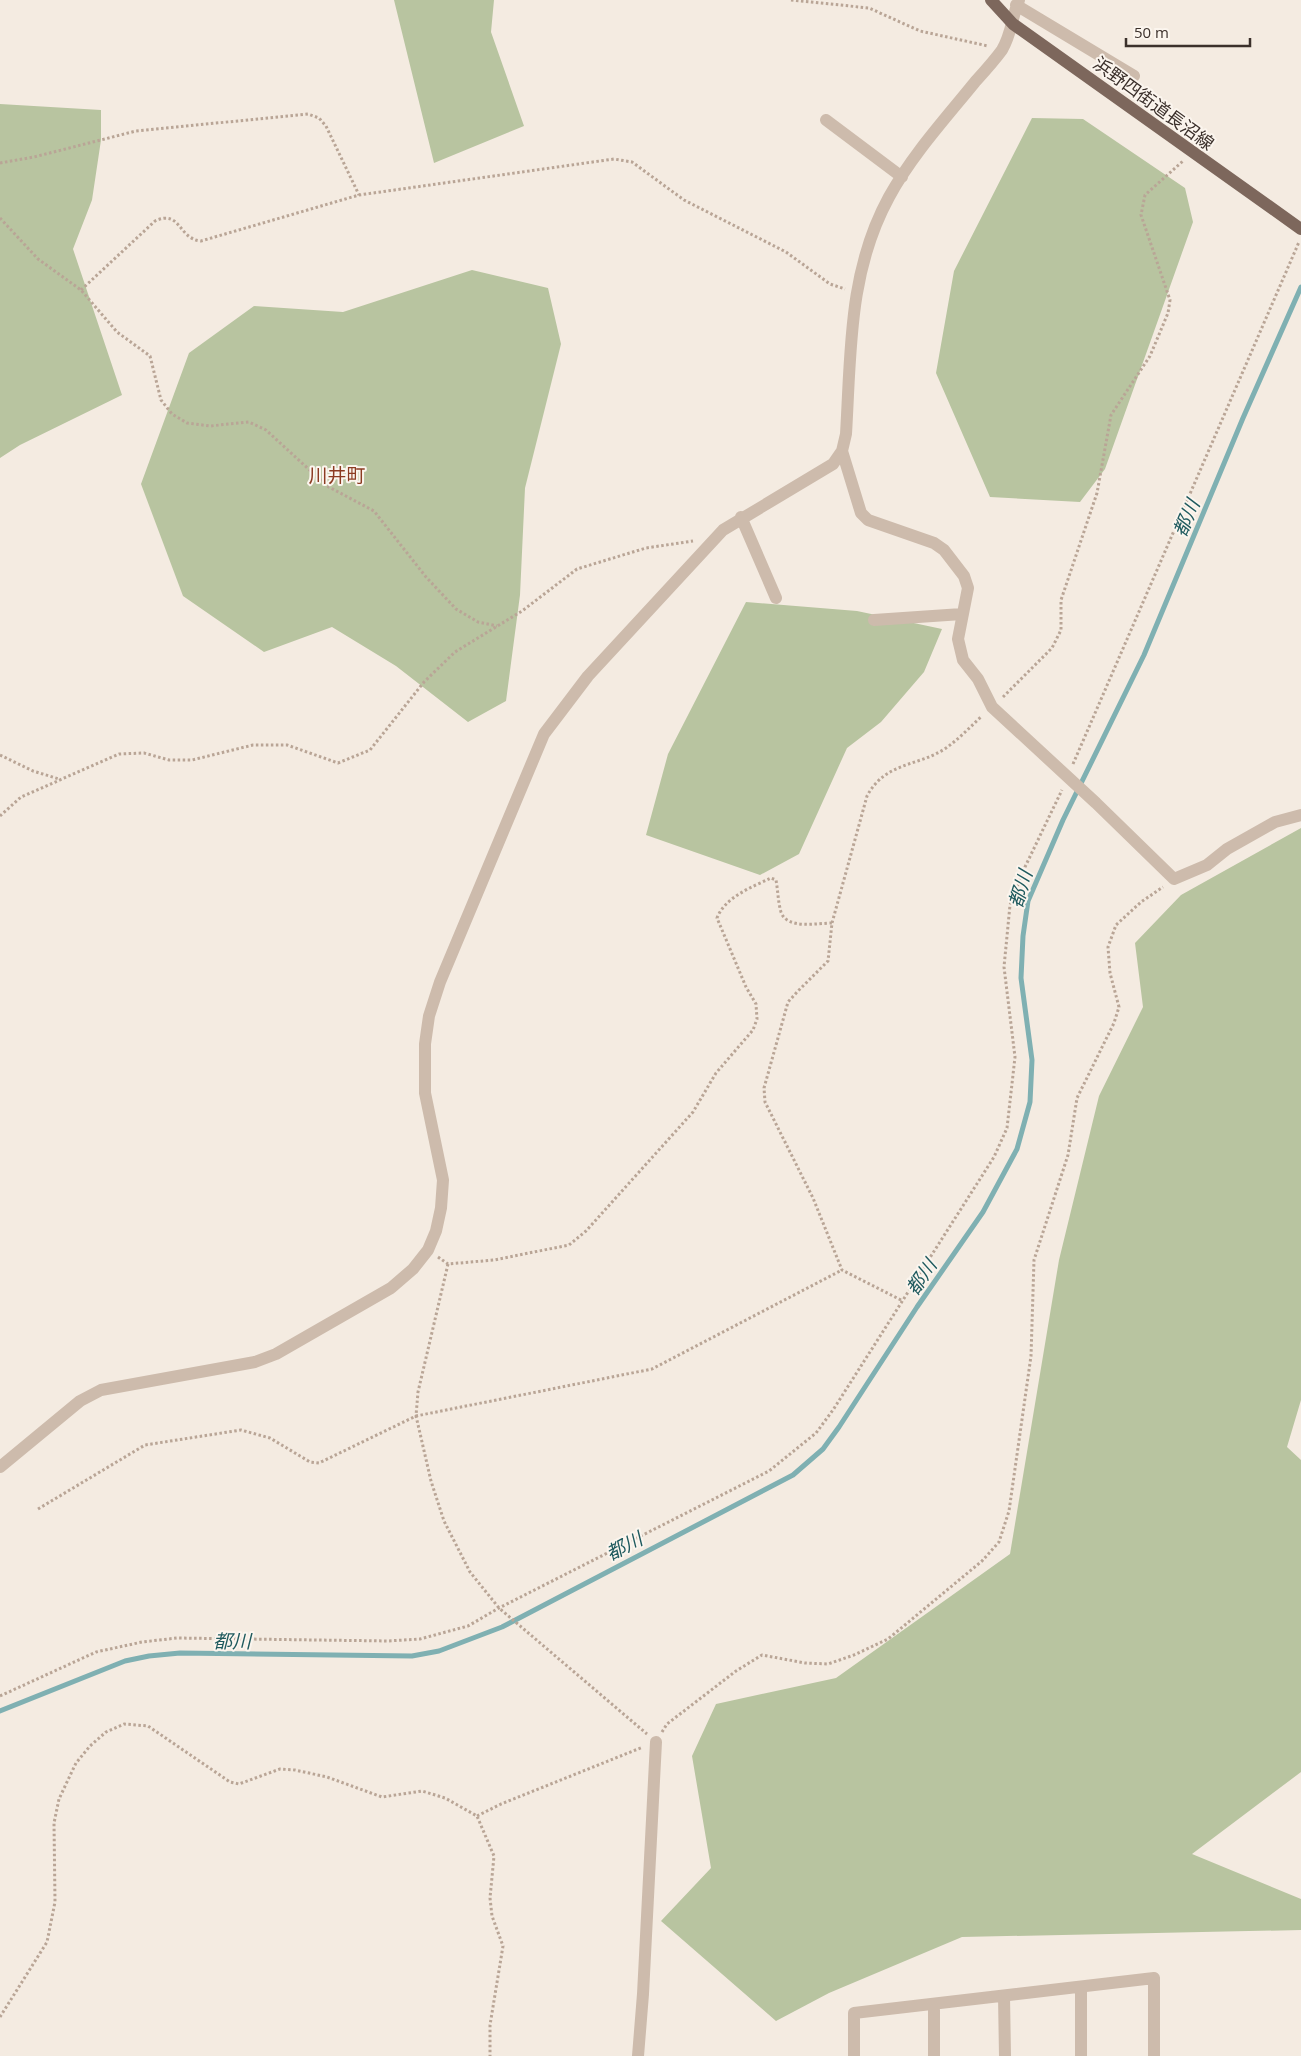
<svg xmlns="http://www.w3.org/2000/svg" width="1301" height="2056" viewBox="0 0 1301 2056" font-family="'Open Sans','Noto Sans JP',sans-serif">
	<style>
		.green { fill: #b8c4a0 }
		.lines { fill: none; stroke-linecap: round; stroke-linejoin: round }
		.stream { stroke: #7fb0b2; stroke-width: 5 }
		.path { stroke: #b9a596; stroke-width: 3; stroke-dasharray: 2.5 2.5; stroke-linecap: butt }
		.minor { stroke: #cdbbac; stroke-width: 12 }
		.major { stroke: #7d675c; stroke-width: 12 }
		.labels { text-anchor: middle; dominant-baseline: central; stroke-width: 4; stroke-linejoin: round; paint-order: stroke }
		.street-label { font-size: 18px; fill: #3b302b; stroke: #fbf5ee }
		.neighbourhood-label { font-size: 19px; fill: #8c3b22; stroke: #fbf5ee }
		.water-label { font-size: 19px; font-style: italic; fill: #1f5a5e; stroke: #fbf5ee }
	</style>
	<rect width="100%" height="100%" fill="#f4ebe1"/>
	<!-- green -->
	<path class="green" d="M394,0H494L491,32L524,126L434,163Z
		M0,104L101,110V140L92,200L73,249L122,395L20,445L0,458Z
		M1032,118L1083,119L1185,188L1193,222L1105,469L1080,502L990,497L936,373L954,271Z
		M472,270L548,288L561,344L525,488L520,595L506,701L468,722L396,666L332,627L264,652L183,596L141,484L189,353L254,306L343,312Z
		M746,602L857,611L942,629L924,672L881,722L847,748L799,854L760,875L646,835L668,754Z
		M1301,828V1400L1287,1447L1301,1460V1772L1192,1854L1301,1899V1930L962,1937L829,1993L776,2021L661,1921L711,1868L692,1756L716,1704L836,1678L1010,1554L1059,1260L1099,1096L1143,1007L1135,943L1181,895Z"/>
	<g class="lines">
		<!-- stream -->
		<path class="stream" d="M0,1711L125,1661L149,1656L180,1653L412,1656L439,1651L502,1627L793,1475L823,1449L839,1427L917,1307L983,1212L1017,1149L1030,1102L1032,1060L1021,978L1023,936L1028,901L1063,820L1144,655L1243,418L1301,287"/>
		<!-- path -->
		<path class="path" d="M791,0L869,8L920,31L988,46
			M0,163L34,157L136,131L308,114L319,118L326,126L359,195
			M0,218L38,259L81,290L117,332L150,356L161,400L172,414L187,423L210,426L249,422L266,430L327,486L374,511L426,577L456,609L478,622L497,626
			M81,290L155,221C181,209 178,239 201,241L359,195L614,159L632,162L684,200L786,252L830,284L845,289
			M1003,697L1052,648L1061,630V600L1097,493L1111,415L1150,356L1168,313L1170,300L1141,215L1145,195L1183,161
			M0,755L33,771L59,779
			M1073,764L1299,242
			M0,816L21,797L119,754L144,753L169,760H192L253,745H287L338,763L370,750L424,682L455,652L522,611L577,569L646,548L693,541
			M438,1257L448,1264L494,1260L569,1245L586,1231L693,1112L716,1073L753,1030L757,1019L756,1004L746,987L717,918C725,897 752,887 771,878L776,880C778,891 778,902 781,912C787,930 818,923 832,923
			M448,1264L418,1392L416,1416L431,1481L444,1521L470,1572L499,1608L647,1734
			M901,1300L842,1270L813,1198L765,1102L764,1088L788,1002L798,991L828,961L832,923L867,796C886,761 918,767 946,748C959,739 970,727 982,716
			M38,1509L145,1445L241,1430L270,1438L310,1462L319,1463L416,1416L652,1369L842,1270
			M0,1696L96,1652L142,1642L177,1638L388,1641L420,1639L468,1626L499,1608L769,1471L816,1433L833,1410L994,1157L1007,1128L1015,1057L1004,967L1010,905L1025,867L1062,790
			M662,1732L667,1724L736,1671L762,1655L805,1663L828,1664L854,1655L888,1639L982,1561L999,1542L1009,1511L1031,1356L1034,1260L1068,1155L1077,1098L1114,1023L1119,1007L1110,973L1108,947L1116,925L1141,902L1163,887
			M477,1816L501,1804L643,1747
			M0,2017L47,1942L55,1902L54,1823L59,1799L76,1763L90,1746L106,1732L124,1724L148,1726L230,1782L239,1784L280,1769L295,1770L327,1777L382,1797L422,1791L445,1798L477,1816L494,1856L490,1898L492,1916L503,1946L490,2025V2056"/>
		<!-- minor -->
		<path class="minor" d="M1016,5L1134,76
			M826,120L902,177
			M842,451L861,513L868,520L934,543L944,550L964,576L968,588L958,639L963,660L978,679L992,707L1096,803L1174,879L1207,865L1227,849L1275,822L1301,815
			M741,517L776,598
			M874,620L962,614
			M0,1467L80,1401L101,1390L255,1362L276,1354L391,1288L413,1269L428,1250L436,1231L441,1208L443,1180L425,1093V1044L429,1016L440,982L544,734L588,676L723,530L833,464L842,451L846,434C851,352 848,272 889,197C912,155 945,119 975,82C984,72 994,61 1002,50C1012,33 1012,16 1019,0
			M1081,1987V2056
			M1004,1996L1005,2056
			M638,2056L643,1994L656,1742
			M854,2056V2013L1154,1978V2056
			M934,2056V2004"/>
		<!-- major -->
		<path class="major" d="M991,0L1013,24L1301,229"/>
	</g>
	<g class="labels">
		<!-- street labels -->
		<g class="street-label">
			<text transform="translate(1154 103) rotate(36)">浜野四街道長沼線</text>
		</g>
		<!-- neighbourhood labels -->
		<g class="neighbourhood-label">
			<text x="337" y="475">川井町</text>
		</g>
		<!-- water labels -->
		<g class="water-label">
			<text transform="translate(1186 518) rotate(-67)">都川</text>
			<text transform="translate(1020 889) rotate(-73)">都川</text>
			<text transform="translate(921 1277) rotate(-56)">都川</text>
			<text transform="translate(624 1546) rotate(-28)">都川</text>
			<text x="232" y="1641">都川</text>
		</g>
	</g>
	<!-- scale -->
	<path d="M1126 38v8h124v-8" fill="none" stroke="#3b302b" stroke-width="2.5"/>
	<text x="1134" y="38" font-size="15" fill="#3b302b" stroke="#fbf5ee" stroke-width="4" paint-order="stroke">50 m</text>
</svg>
